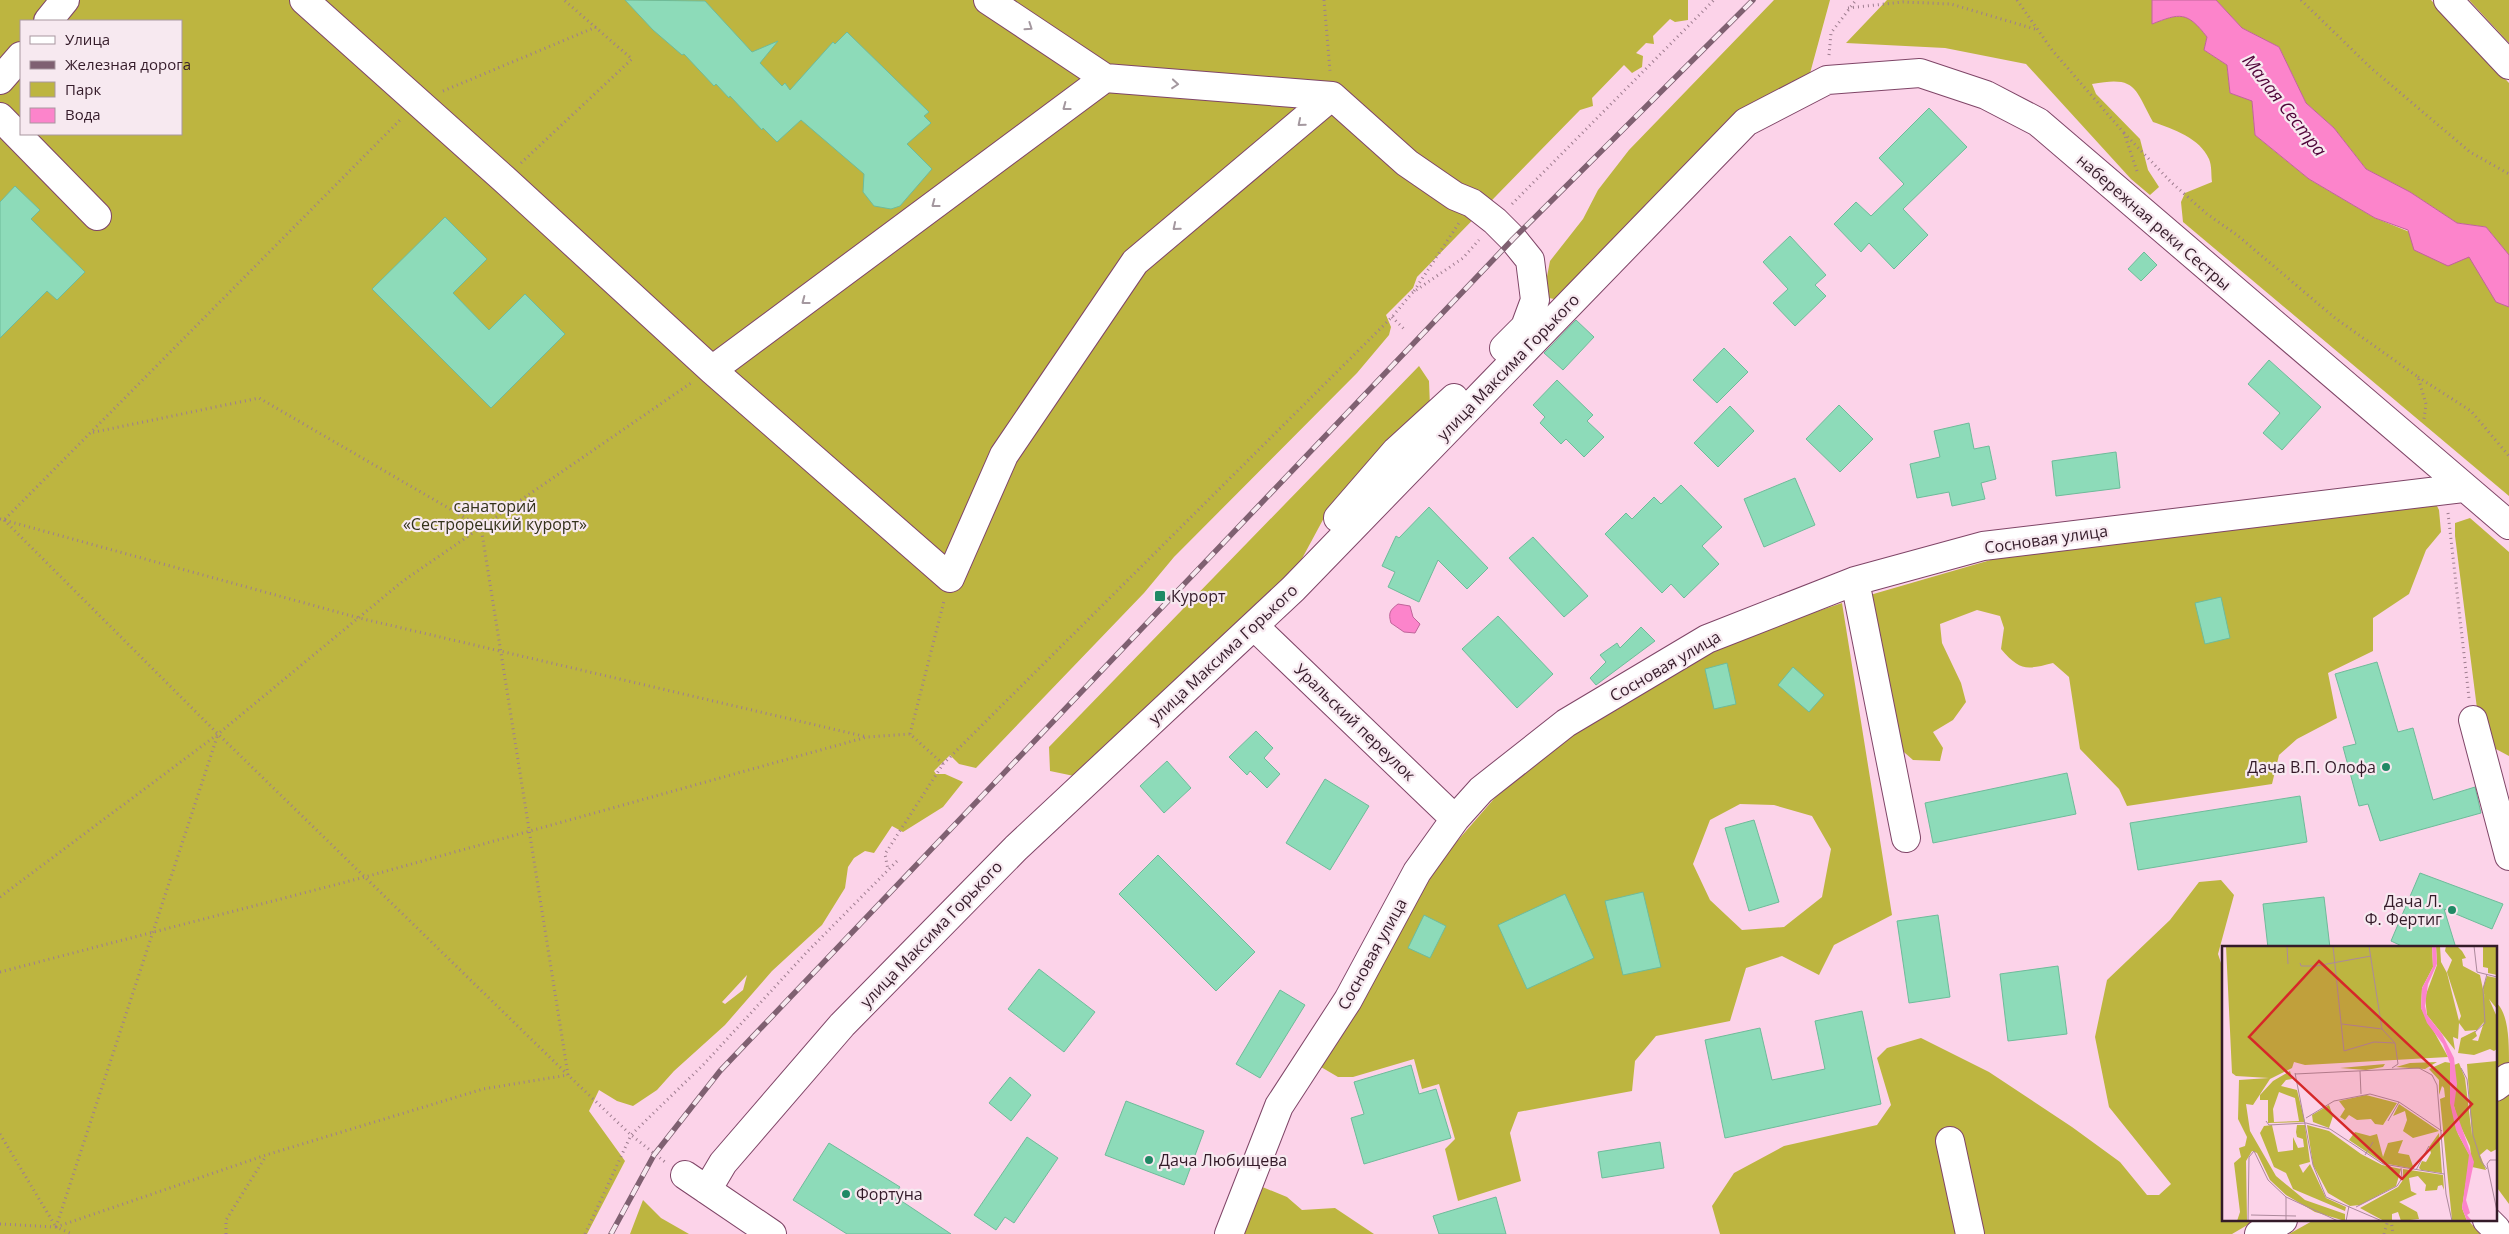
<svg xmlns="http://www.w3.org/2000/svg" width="2509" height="1234" viewBox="0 0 2509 1234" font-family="'Open Sans',sans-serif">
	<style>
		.green { fill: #bdb540; fill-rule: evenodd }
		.water { fill: #fc84cb; stroke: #c0649a }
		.building { fill: #8ddbb9; stroke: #6ebb9a }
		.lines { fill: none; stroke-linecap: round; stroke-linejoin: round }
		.minor-casing { stroke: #7f4567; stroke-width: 30 }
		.path { stroke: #9e7d8f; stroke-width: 3; stroke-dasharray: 1 4; stroke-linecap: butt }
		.minor { stroke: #fff; stroke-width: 28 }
		.rail-casing { stroke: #7f6071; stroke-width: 5.5 }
		.rail { stroke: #f7e9f0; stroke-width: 4; stroke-dasharray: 11; stroke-linecap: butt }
		.oneway { stroke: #a4989f }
		.poi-dot { fill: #208965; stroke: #f7e9f0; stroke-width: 2 }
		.labels { text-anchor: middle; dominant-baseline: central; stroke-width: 4.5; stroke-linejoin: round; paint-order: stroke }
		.street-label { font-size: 16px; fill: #341b29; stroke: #f7e9f0 }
		.park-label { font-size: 16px; fill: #33321a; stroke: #f7e9f0 }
		.poi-label { font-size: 16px; fill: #341b29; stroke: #f7e9f0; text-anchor: start }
		.water-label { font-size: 18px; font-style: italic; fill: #500439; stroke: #f7e9f0 }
		.inset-road { fill: none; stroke: #ac899c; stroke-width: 1 }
		.view { fill: #d62828; fill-opacity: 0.15; stroke: #d62828; stroke-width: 2.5 }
		.inset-edge { fill: none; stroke: #341b29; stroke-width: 2.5 }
	</style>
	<rect width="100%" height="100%" fill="#fcd3e9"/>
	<!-- green -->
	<path class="green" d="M0,0H1688V20L1675,22L1670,19L1653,36L1654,44L1646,43L1636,53L1643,56L1642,67L1632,73L1624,65L1592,98L1593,106L1580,110L1417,277L1413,288L1386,315L1391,327L1389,335L1357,373L1174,557L1144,593L976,768L959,764L950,755L934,771L936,774H945L963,782L943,807L903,832L892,826L874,853L865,851L854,858L848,867L845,888L822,925L772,971L725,1025L674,1071L657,1090L633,1106L617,1101L599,1090L589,1111L625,1161L587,1234H0ZM21,21H181V134H21ZM747,975L743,990L725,1004L722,1002Z
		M1774,0H1830L1809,77L1560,300L1543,297L1550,261L1583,219L1598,190L1629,150Z
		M1887,0H2152V24C2181,13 2187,11 2207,37L2204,50L2227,65L2230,93L2252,100L2255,135L2309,179L2375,218L2469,256L2496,301L2509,307V496L2183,222L2181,202L2185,193L2212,182C2211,175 2212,166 2209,159C2200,138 2173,129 2153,122C2134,87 2136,76 2092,84L2096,94L2140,139L2148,170L2159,187L2150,195L2131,179L2026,64L1945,48L1846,43Z
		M2216,0H2431L2509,83V255L2486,227L2457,223L2410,192L2366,169L2334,128L2306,103L2279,47L2242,28Z
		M2469,0H2509V43Z
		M1419,366L1429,381L1430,407L1325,516L1298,566L1074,776L1050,771L1049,747Z
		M2433,498L2439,510L2441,532L2426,550L2409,594L2373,618V651L2328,673L2337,718L2297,739L2279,755L2272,784L2127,806L2119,789L2080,749L2069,677L2053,663C2026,670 2020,671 2001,649L2004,628L2000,616L1977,610L1940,624L1942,643L1961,683L1966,702L1953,720L1933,732L1943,748L1940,761L1913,760L1897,746L1870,595L1994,559L2290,516Z
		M2470,518L2509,552V756L2494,748L2480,732L2455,536V523Z
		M1842,603L1892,915L1834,945L1819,975L1782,956L1746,968L1730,1021L1656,1036L1635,1061L1632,1091L1518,1112L1510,1133L1521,1181L1458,1201L1445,1149L1455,1139L1439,1084L1422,1089L1414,1059L1353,1077H1338L1321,1067L1426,877L1499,793L1570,732L1717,645ZM1740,804L1774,805L1812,816L1831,849L1822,897L1784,927L1742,930L1710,900L1693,864L1710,820Z
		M2221,880L2234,895L2218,954L2223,969V1220H2256L2232,1234H1720L1712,1206L1734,1173L1784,1146L1877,1125L1891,1105L1877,1058L1887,1048L1921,1038L1989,1072L2072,1127L2120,1162L2147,1195H2159L2171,1184L2109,1107L2095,1037L2107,980L2170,920L2199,882Z
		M2495,1002C2509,1011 2509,1044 2509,1062L2495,1072Z
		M2509,1093V1204L2495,1185V1102Z
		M1260,1186L1287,1197L1302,1210L1335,1208L1374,1234H1240Z
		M643,1200L661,1218L689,1234H630Z
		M2314,1220H2468L2480,1234H2289Z"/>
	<!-- water -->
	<path class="water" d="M2152,0H2216L2242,28L2279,47L2306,103L2334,128L2366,169L2410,192L2457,223L2486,227L2509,255V307L2496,302L2469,257L2448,266L2414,250L2408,230L2375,218L2309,179L2255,135L2252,101L2230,93L2227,65L2204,50L2207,37C2187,11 2180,13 2152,24Z
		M1398,604L1410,606L1413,617L1420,624L1415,633L1404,632L1391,623C1388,613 1390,610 1398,604Z"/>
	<!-- building -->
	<path class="building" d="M625,0L705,1L752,52L778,41L760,63L782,86L785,83L790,90L833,42L835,44L847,32L929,112L924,116L931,123L907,144L932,169L900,206L891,209L874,206L863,192L864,174L801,120L777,142L763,128L762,130L730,96L729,98L716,84L714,86L684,54L682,55L653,30Z
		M1929,108L1967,147L1903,209L1928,235L1894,269L1869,243L1861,252L1834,224L1856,202L1871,216L1904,184L1879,158Z
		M15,186L40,210L31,219L85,272L57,300L47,291L0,338V202Z
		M445,217L487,259L453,293L489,330L525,294L565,334L491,408L372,289Z
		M1790,236L1826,275L1815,285L1826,296L1795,326L1773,303L1788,289L1763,262Z
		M2144,252L2157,265L2141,281L2128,269Z
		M1576,320L1594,337L1563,370L1544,353Z
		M1724,348L1748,372L1717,403L1693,380Z
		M2269,360L2321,407L2282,450L2263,433L2280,413L2248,384Z
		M1557,380L1593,415L1587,421L1604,437L1584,457L1566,439L1561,444L1540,423L1545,417L1533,405Z
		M1839,405L1873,439L1840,472L1806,439Z
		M1730,406L1754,431L1718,467L1694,443Z
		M1969,423L1974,449L1989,446L1996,479L1981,483L1985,499L1952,506L1949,492L1917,498L1910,464L1940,457L1934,431Z
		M2116,452L2120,488L2056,496L2052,461Z
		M1795,478L1815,525L1764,547L1744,499Z
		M1681,485L1722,527L1702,546L1719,564L1684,598L1671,584L1662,593L1605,534L1626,513L1632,519L1654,497L1661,504Z
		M1429,507L1488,568L1467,589L1438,560L1419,602L1388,587L1395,572L1382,566L1396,536L1399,538Z
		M1533,537L1588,596L1564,617L1509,558Z
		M2221,597L2230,638L2205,644L2195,603Z
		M1498,616L1553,674L1517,708L1462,649Z
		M1641,627L1655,641L1596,685L1590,678L1606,662L1600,655L1617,643L1620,648Z
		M2377,662L2398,732L2413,728L2433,800L2475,787L2481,813L2380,841L2368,804L2359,806L2343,747L2356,744L2335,674Z
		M1727,663L1736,704L1714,709L1705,669Z
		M1793,667L1824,695L1809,712L1778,685Z
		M1256,731L1273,748L1264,758L1280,774L1267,788L1250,771L1247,775L1229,757Z
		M1167,761L1191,788L1164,813L1140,786Z
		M2067,773L2076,814L1933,843L1925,803Z
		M1325,779L1369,806L1330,870L1286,843Z
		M2300,796L2307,842L2138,870L2130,823Z
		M1754,820L1779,902L1749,911L1725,828Z
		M1158,855L1255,952L1216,991L1119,894Z
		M2420,873L2503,904L2492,929L2444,909L2456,948H2406L2391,941Z
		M1643,892L1661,967L1623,975L1605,901Z
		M1565,894L1594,958L1527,989L1498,925Z
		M2324,897L2330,948H2268L2263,904Z
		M1424,915L1446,926L1430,958L1408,948Z
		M1938,915L1950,997L1909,1003L1897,921Z
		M2058,966L2067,1034L2008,1041L2000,974Z
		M1039,969L1095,1012L1064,1052L1008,1009Z
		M1280,990L1305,1005L1260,1078L1236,1064Z
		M1862,1011L1881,1104L1725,1138L1705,1040L1760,1028L1772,1080L1825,1069L1815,1021Z
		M1411,1065L1419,1094L1436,1089L1451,1138L1364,1164L1351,1118L1364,1114L1354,1082Z
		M1010,1077L1031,1095L1011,1121L989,1103Z
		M1126,1101L1204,1131L1184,1185L1105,1155Z
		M1027,1137L1058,1158L1014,1223L1005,1217L996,1230L974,1215Z
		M1660,1142L1664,1168L1602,1178L1598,1152Z
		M829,1143L900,1187L894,1196L951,1234H847L793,1200Z
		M1496,1197L1506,1234H1439L1433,1216Z"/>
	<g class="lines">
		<!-- minor casing -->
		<g class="minor-casing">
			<path id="minor" d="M304,0L504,179L712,370L950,578L1004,455L1135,262L1332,96L1105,78L988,0
				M2448,0L2509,65
				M48,21L65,0
				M0,80L21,56
				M1332,96L1407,163L1455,196L1472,203L1495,221L1513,239L1530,260L1535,300L1525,327L1504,348
				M0,117L97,216
				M712,370L1105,78
				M1338,518L1396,451L1454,398
				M1855,581L1906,838
				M1254,626L1455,819
				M2473,720L2509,856
				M2495,1087L2509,1077
				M1950,1141L1970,1234
				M685,1175L772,1234
				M707,1190L723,1163L842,1025L1016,848L1293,589L1746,122L1827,80L1920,73L1986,95L2038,122L2509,525
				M2487,1220L2496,1229L2498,1234
				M1229,1234L1279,1106L1348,1000L1417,872L1455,819L1481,790L1566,723L1707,639L1855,581L1983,546L2463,488
				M2259,1234L2283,1220"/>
		</g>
		<!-- path -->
		<path class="path" d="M1324,0L1330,71
			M2017,0L2052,50L2124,133L2138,174
			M2301,0L2371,68L2470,152L2509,174
			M1848,8L1903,2L1951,4L2038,30
			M1829,55L1831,33L1856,0
			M443,91L596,27
			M2124,133L2172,183L2207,214L2237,235L2335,318L2418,377L2426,404L2424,419
			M521,163L632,59L564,0
			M1512,204L1714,0
			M1414,291L1459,223
			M1392,317L1405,330
			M2418,377L2471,411L2509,456
			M2448,513L2469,698
			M0,519L359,618L867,737
			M5,519L401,119
			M4,520L218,734L568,1075L631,1135L665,1162
			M910,734L944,601
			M943,764L1392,317L1412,293L1463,258L1479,240
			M0,897L218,734L403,581L691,383
			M0,972L365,877L867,737L910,734L943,764L885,854L888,870
			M0,1134L56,1227
			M2391,1220L2393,1234
			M0,1224L56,1227L72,1234
			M56,1227L266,1155L483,1089L568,1075L481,527L259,398L90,433
			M56,1227L218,734
			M226,1234V1220L266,1156
			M585,1234L631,1135L704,1064L807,952L898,860
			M2384,1234L2388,1220"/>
		<!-- minor -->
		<use href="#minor" class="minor"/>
		<!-- rail casing -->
		<g class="rail-casing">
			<path id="rail" d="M611,1234L654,1155L720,1071L1513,239L1753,0"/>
		</g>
		<!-- rail -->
		<use href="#rail" class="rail"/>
	</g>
	<!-- one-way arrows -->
	<defs><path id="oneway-chevron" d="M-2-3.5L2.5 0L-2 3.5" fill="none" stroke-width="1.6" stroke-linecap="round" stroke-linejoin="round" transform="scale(1.25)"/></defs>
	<g class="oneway">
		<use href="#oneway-chevron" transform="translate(1029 27) rotate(34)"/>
		<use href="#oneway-chevron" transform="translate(1175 84) rotate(5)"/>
		<use href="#oneway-chevron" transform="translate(1066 107) rotate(143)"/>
		<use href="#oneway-chevron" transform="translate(1301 123) rotate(140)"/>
		<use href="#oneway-chevron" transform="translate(935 204) rotate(143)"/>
		<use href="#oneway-chevron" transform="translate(1176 227) rotate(140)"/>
		<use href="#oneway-chevron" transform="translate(805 301) rotate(143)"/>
	</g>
	<!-- markers -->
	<g class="poi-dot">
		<rect x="1154" y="590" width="12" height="12" rx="2.5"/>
		<circle cx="2386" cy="767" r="5"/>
		<circle cx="2452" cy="910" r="5"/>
		<circle cx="1149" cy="1160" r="5"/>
		<circle cx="846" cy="1194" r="5"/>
	</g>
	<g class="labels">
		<!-- street labels -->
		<g class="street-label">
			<text transform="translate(2154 222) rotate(41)">набережная реки Сестры</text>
			<text transform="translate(1508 367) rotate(-46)">улица Максима Горького</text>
			<text transform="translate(2046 539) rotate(-8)">Сосновая улица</text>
			<text transform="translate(1223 654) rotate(-43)">улица Максима Горького</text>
			<text transform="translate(1665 666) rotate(-30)">Сосновая улица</text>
			<text transform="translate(1355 722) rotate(44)">Уральский переулок</text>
			<text transform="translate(931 934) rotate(-46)">улица Максима Горького</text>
			<text transform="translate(1372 954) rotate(-61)">Сосновая улица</text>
		</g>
		<!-- park labels -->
		<g class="park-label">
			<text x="495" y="506">санаторий<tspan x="495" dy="18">«Сестрорецкий курорт»</tspan></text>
		</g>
		<!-- poi labels -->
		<g class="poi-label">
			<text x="1171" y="596">Курорт</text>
			<text x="2376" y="767" text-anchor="end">Дача В.П. Олофа</text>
			<text x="2442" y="901" text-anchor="end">Дача Л.<tspan x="2442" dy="18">Ф. Фертиг</tspan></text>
			<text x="1159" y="1160">Дача Любищева</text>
			<text x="856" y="1194">Фортуна</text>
		</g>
		<!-- water labels -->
		<g class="water-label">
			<text transform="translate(2285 105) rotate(52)">Малая Сестра</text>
		</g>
	</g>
	<!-- overview -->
	<g transform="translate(2222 946)">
		<rect width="275" height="275" fill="#fcd3e9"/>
		<path d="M4,0H210L211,21L200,42L199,62L226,111L83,119L72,116L70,122L48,133L31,159L24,158L28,185L54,230L83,254L123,268V275L93,266L64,249L48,234L35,207L30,205L24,215L25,275H15L18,266L12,217L19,211L17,202L23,200L25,191L16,173L17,134L47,132L14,130L10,127ZM214,0H218L219,16L225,27L237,75L239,70L225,26L230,14L223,5L224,0H235L240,5L244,12L240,13L241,20L258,29L263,53L261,42L265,30L275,32V63L267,53L275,71V103L272,105L268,103L252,109L236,107L239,92L253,85L255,90L250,94L256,95L262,76L255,84L243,85L237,77L236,93L231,91L233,104L205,69L203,51L215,19ZM261,0H275V29L266,27V22L261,21ZM275,115V203L269,206L265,203L258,209L264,224L250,221L248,200L236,175L232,160V119L237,117L243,132L250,190L245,118ZM215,116L203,123L174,121L188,117ZM223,116L229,117L230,126V163L236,188L248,210L240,262L245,275L230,274L218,153L223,151L222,142L220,140L217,149V134L207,123ZM163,118L161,121L144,124L118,122ZM68,125L70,133L64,134L59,140L75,144L83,176L46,177V154H38V149L51,135ZM57,146L73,152L77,175L52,176L51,163ZM144,149L175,157L161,179L153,178L149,173L135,174L127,169L123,174L118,171L123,163L117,155ZM177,158L217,185L191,192L181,185L185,174L183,165L171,170ZM107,159L111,170L107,182L91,176L90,169ZM50,179L56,206L71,204V191L76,202L82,201L81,193L75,191L74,186L75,179H83L88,216L77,219L81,227L88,218L104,252L124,261L123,265L71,243L64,227L52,221L38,187L42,180ZM85,179L107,185L139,208L160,219L179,223L174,240L138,259L128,260L106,247L91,219ZM133,186L148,190L155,188L161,211L166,197L181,194L176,207L187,209L192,223L161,217L127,194ZM217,187L220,227L199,224L197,222L200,215L204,216L209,207L207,201ZM181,223L221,229L222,244L220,239L216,240L215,244L203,245L204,239L196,230L187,232L189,245L195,248L177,256L195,266L197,273L179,275L176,266L170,268V275H162L138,262L176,241L181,234Z" fill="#bdb540" fill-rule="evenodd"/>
		<path d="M210,0H214L215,18L206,38L203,60L205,69L220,88L232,112L235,138L232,160L252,216L244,254L248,267L245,269L250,275H245L240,262L247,209L234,184L228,157V117L221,98L205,77L199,62L200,42L211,21Z" fill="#fc84cb"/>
		<path class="inset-road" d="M65,0L66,18M111,0L122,105L152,96L173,97L160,83L147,0M252,0L255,26L275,31M78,17L79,20H94L149,10M120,78L160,83M253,86L263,77L261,43L265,28M170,122L176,118L173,97M239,122L245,133L251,189L259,215L265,223M138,125L139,148M73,127L91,219L104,251L160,275M73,128L197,122L210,129L215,139L224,248L230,275M84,172L112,155L148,148L177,156L220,185M44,175L47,179L84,177L108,183L161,218L222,228M166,175L177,156M143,209L151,196M275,214H268L265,218L275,265M194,224L207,200M134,261L175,240L180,232L179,222M29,269L74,270M26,275L27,211L32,205L46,234L64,251L116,275M64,275V251M124,275L127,260"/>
		<path class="view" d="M97,15L250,158L180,233L27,91Z"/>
		<rect width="275" height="275" class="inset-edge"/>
	</g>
	<!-- legend -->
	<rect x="20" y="20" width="162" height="115" fill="#f7e9f0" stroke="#a997a0"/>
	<rect x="30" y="36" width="25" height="8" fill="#ffffff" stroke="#a997a0"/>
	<text x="65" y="45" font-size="15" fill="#341b29">Улица</text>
	<rect x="30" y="61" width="25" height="8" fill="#7f6071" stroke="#a997a0"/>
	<text x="65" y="70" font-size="15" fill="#341b29">Железная дорога</text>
	<rect x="30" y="82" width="25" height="15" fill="#bdb540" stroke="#a997a0"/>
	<text x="65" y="95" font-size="15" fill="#341b29">Парк</text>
	<rect x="30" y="108" width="25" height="15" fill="#fc84cb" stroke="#a997a0"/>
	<text x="65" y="120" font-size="15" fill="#341b29">Вода</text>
</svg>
